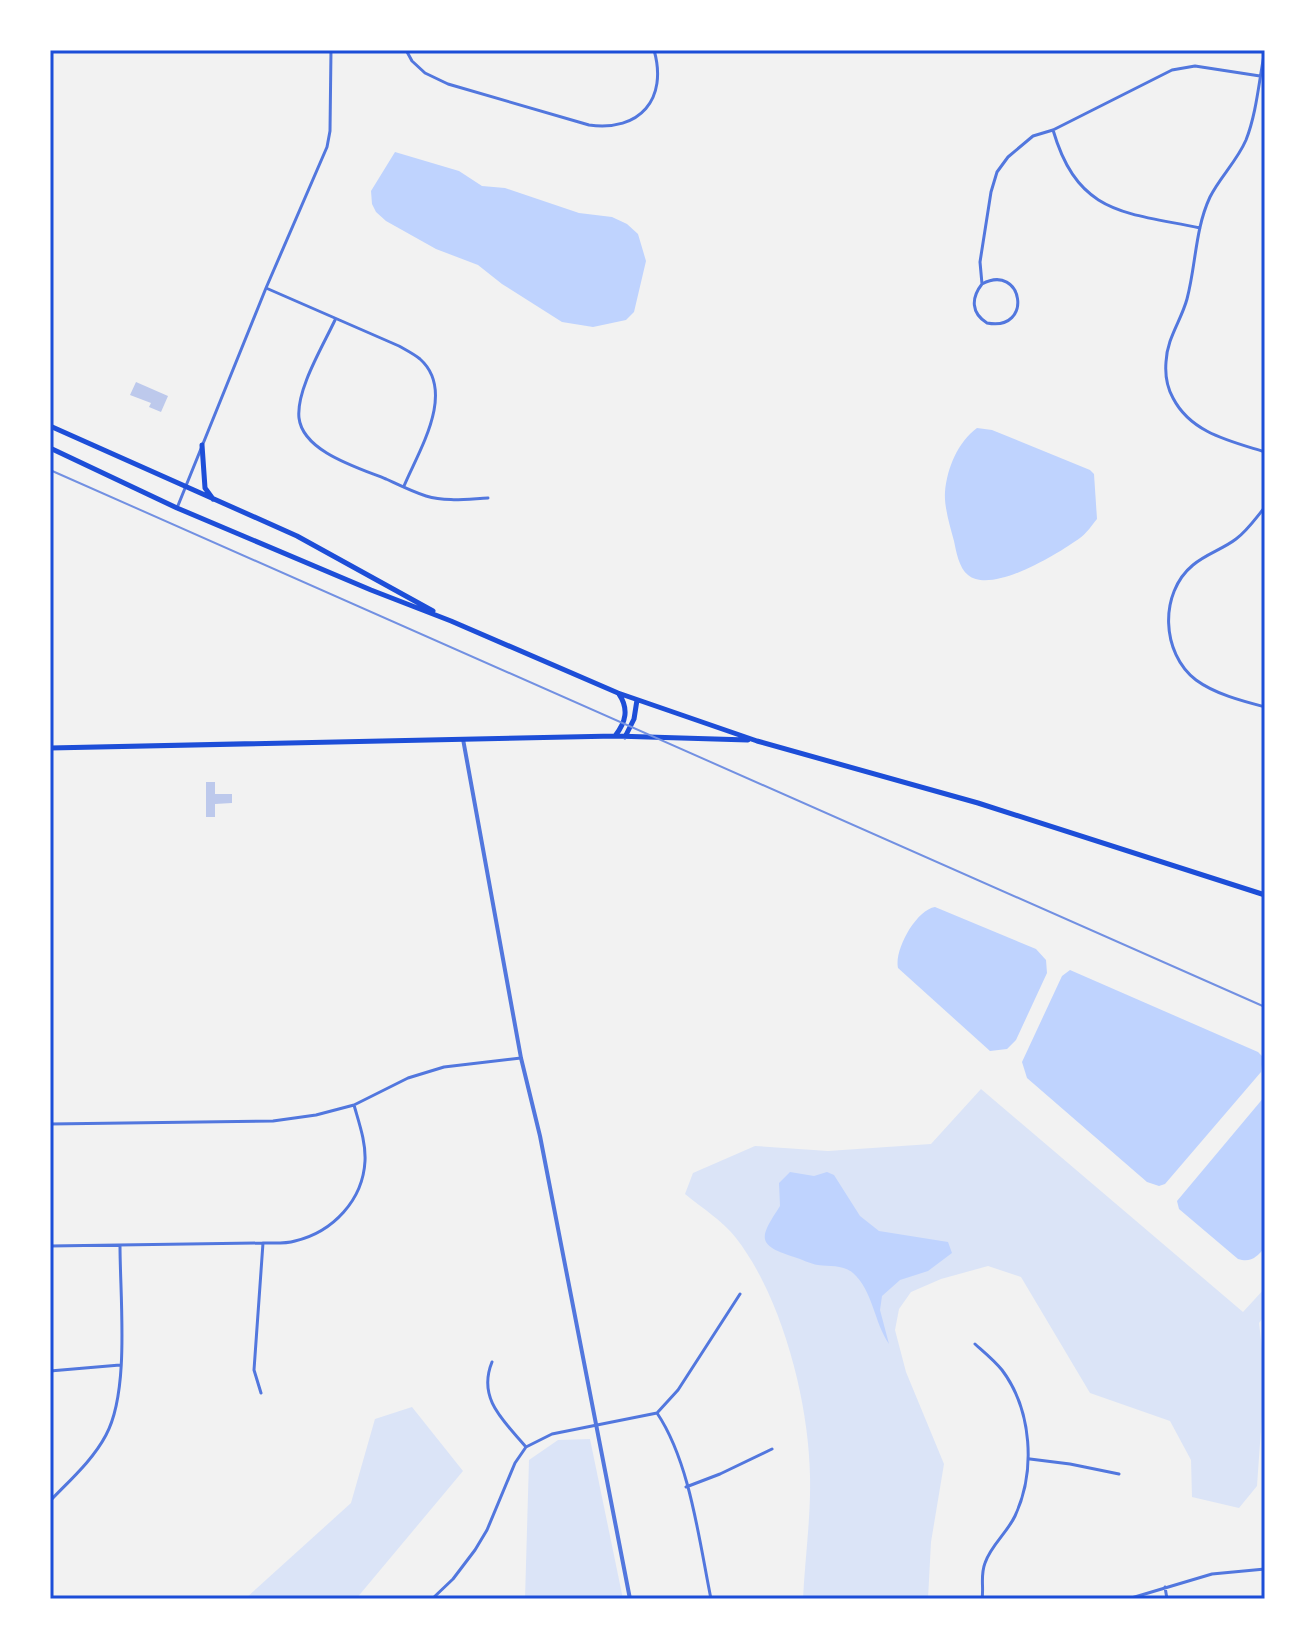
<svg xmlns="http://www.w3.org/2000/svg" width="1315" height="1649" viewBox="0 0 1315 1649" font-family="'Nunito Sans',sans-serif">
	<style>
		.green { fill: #dbe4f7 }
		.water { fill: #bfd3fe }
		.building { fill: #bdc9ec }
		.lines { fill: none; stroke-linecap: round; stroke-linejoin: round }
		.minor { stroke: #5277de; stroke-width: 3 }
		.tertiary { stroke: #5277de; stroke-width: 4 }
		.primary { stroke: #1d4ed8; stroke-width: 5 }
		.rail { stroke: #7290e2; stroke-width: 2 }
		.neatline { fill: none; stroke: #1d4ed8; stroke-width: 3 }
	</style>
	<rect width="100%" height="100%" fill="#f2f2f2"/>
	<!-- green -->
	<path class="green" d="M981,1089L1243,1312L1265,1288V1315L1259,1323L1265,1373L1257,1486L1239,1508L1192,1497L1191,1460L1170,1421L1090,1393L1021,1277L988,1266L941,1279L911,1292L899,1309L895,1330L906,1372L944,1464L931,1542L928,1599H803C805,1558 811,1517 810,1476C809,1402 782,1297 736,1238C723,1221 702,1208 685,1194L693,1173L755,1146L828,1151L931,1144Z
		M412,1407L463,1471L356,1599H245L351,1503L375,1419Z
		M590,1439L623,1599H525L529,1460L558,1440Z"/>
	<!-- water -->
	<path class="water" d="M395,152L459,171L482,186L505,188L579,213L612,217L627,224L638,234L646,261L634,312L626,320L593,327L562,322L502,284L478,265L436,249L386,221L376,212L372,204L371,191Z
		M977,428L992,430L1090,470L1094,474L1097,519C1092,525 1087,533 1080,538C1059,553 992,595 968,575C959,568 956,551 954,541C950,526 944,507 945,492C947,468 958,442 977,428Z
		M935,907L1036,949L1046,960L1047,973L1016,1040L1007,1049L990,1051L898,968C894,950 916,910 935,907Z
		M1070,970L1258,1052L1263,1057L1261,1072L1165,1184L1159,1186L1147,1182L1027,1078L1022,1062L1062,976Z
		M1265,1096V1247C1257,1257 1251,1263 1238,1259L1179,1209L1177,1201Z
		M790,1172L814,1176L827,1172L834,1175L860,1216L879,1231L948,1242L952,1253L928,1271L900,1280L882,1296L880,1310L889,1344C874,1322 873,1291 853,1273C842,1264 830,1267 818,1265C810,1264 802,1259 794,1257C755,1245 760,1237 780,1206L779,1183Z"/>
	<!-- building -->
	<path class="building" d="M136,382L168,396L161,412L149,407L151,403L130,395Z
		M206,782H215V794H232V803L215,804V817H206Z"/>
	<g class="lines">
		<!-- minor -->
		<path class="minor" d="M406,50L412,61L425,73L448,84L589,125C640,132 668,99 654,50
			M1265,50C1259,79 1257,112 1246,140C1237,161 1220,177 1210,197C1195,229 1196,265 1187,299C1181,321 1167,338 1166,362C1165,374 1167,387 1173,398C1191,433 1230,441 1265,452
			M1053,130C1078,215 1124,212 1200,228
			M982,284C1023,262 1034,332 987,323C971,313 971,298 982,284L980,262L991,192L997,172L1008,157L1033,136L1053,130L1172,70L1195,66L1260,76
			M266,288L399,346C406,350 414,354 420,359C457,392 418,452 404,486
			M335,320C323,346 296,390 299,418C303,452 359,468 386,479C399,485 413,492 426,496C446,502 467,499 488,498
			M1265,507C1256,518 1247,531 1236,539C1223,549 1206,554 1193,565C1159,593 1161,653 1196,680C1215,694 1242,701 1265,707
			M177,508L266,288L327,147L330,131L331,50
			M50,1124L273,1121L316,1115L354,1105L408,1078L444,1067L521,1058
			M50,1246L263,1243C273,1243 285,1244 295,1241C333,1232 363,1200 365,1161C366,1142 359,1123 354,1105
			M975,1344C984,1352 994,1360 1002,1370C1032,1410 1036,1471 1015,1516C1007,1533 991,1545 985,1563C980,1576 984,1587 982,1599
			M492,1362C477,1399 504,1421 526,1447
			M50,1371L120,1365
			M261,1393L254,1370L263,1243
			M657,1413L678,1390L740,1294
			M1030,1459L1070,1464L1119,1474
			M686,1487L720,1474L772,1449
			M50,1501C69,1481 93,1460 106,1435C130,1391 120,1298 120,1246
			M1165,1587L1167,1599
			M432,1599L453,1579L475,1550L487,1530L515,1463L526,1447L552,1434L657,1413C690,1462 699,1540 711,1599
			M1128,1599L1212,1574L1265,1569"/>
		<!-- tertiary -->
		<path class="tertiary" d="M463,739L521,1058L540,1136L630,1599"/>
		<!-- primary -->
		<path class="primary" d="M50,426L297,536L433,611
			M202,445L205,488L213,499
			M50,448L177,508L371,590L451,621L618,693L757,741L978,803L1265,895
			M615,736C626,722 629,709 619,694
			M625,737L634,719L637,700
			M50,748L615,736L748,740"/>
		<!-- rail -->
		<path class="rail" d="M50,470L1265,1007"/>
	</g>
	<!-- border -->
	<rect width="1315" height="1649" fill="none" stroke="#ffffff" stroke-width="104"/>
	<rect x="52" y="52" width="1211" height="1545" class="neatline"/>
</svg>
